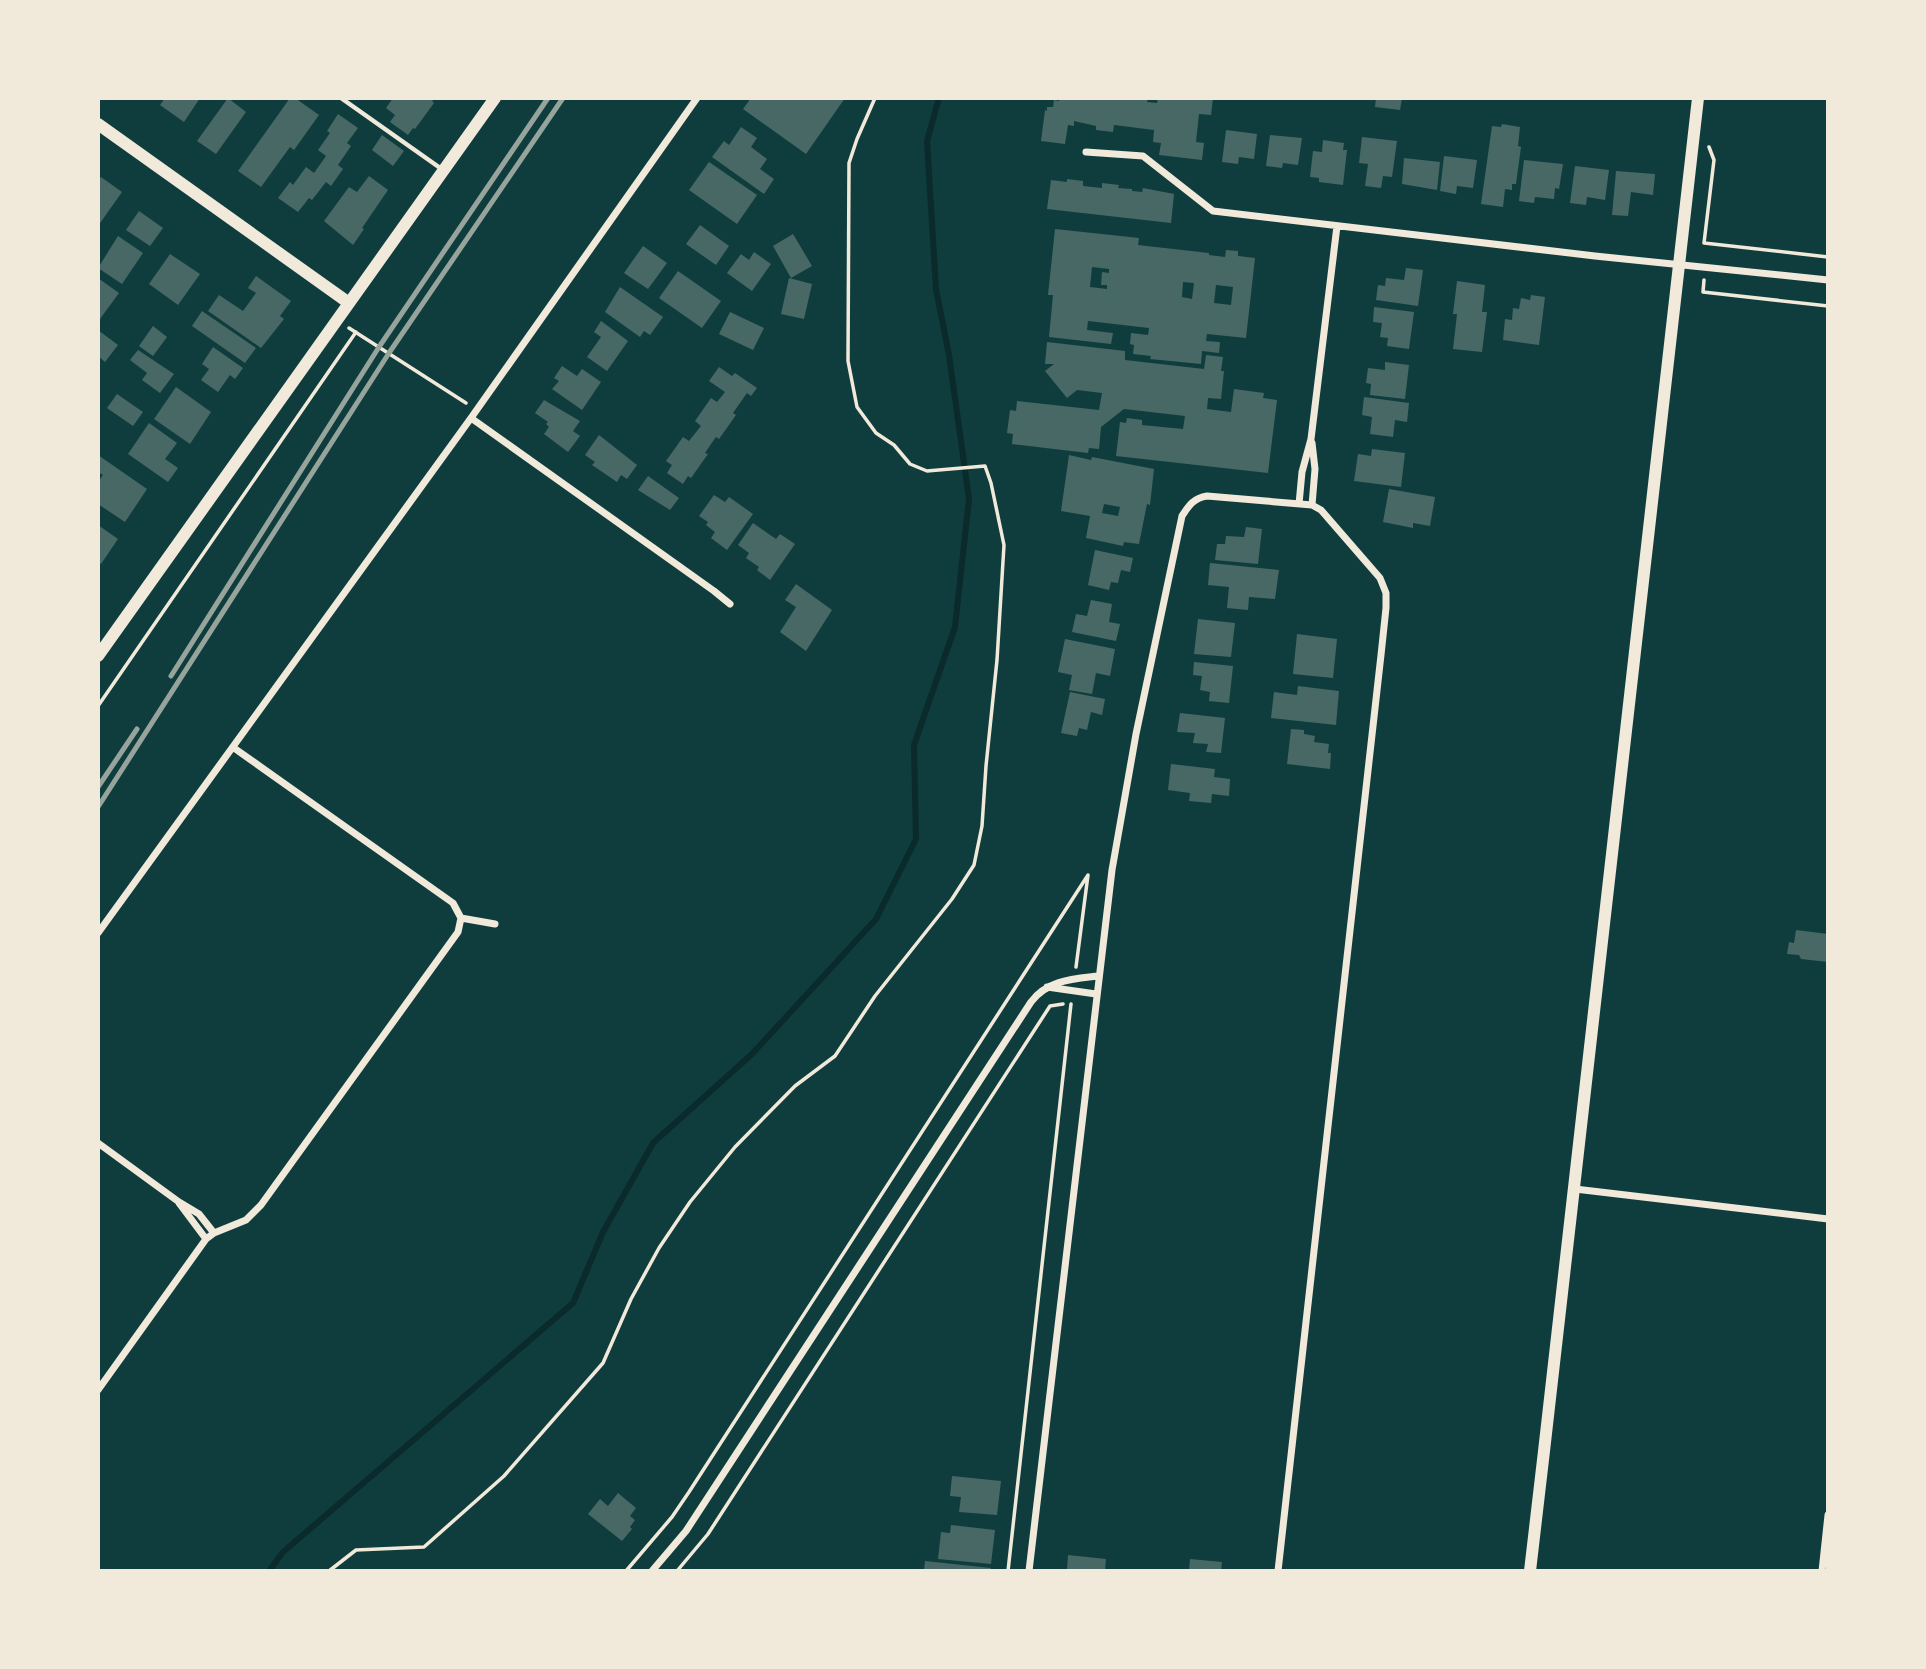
<svg xmlns="http://www.w3.org/2000/svg" width="1926" height="1669" viewBox="0 0 1926 1669" font-family="Signika,sans-serif">
	<style>
		.lines { fill: none; stroke-linecap: round; stroke-linejoin: round }
		.stream { stroke: #0a2a2b; stroke-width: 6 }
		.building { fill: #486865; fill-rule: evenodd }
		.path { stroke: #f1e9da; stroke-width: 3.5 }
		.service { stroke: #f1e9da; stroke-width: 4.5 }
		.minor { stroke: #f1e9da; stroke-width: 7 }
		.tertiary { stroke: #f1e9da; stroke-width: 12 }
		.rail { stroke: #97a49c; stroke-width: 5 }
	</style>
	<rect width="100%" height="100%" fill="#0f3d3e"/>
	<g class="lines">
		<!-- stream -->
		<path class="stream" d="M269,1571L283,1552L573,1303L603,1232L653,1143L752,1054L876,919L916,839L914,745L955,627L969,499L949,355L936,289L927,141L939,98"/>
	</g>
	<!-- building -->
	<path class="building" d="M165,98H200L184,122L160,105Z
		M228,98L246,112L216,154L197,141Z
		M290,98H295L319,115L294,150L290,147L261,187L238,171Z
		M393,98H435L432,101L434,103L415,129L413,128L408,135L390,122L395,115L386,108Z
		M751,98H845L806,154L743,109Z
		M1060,98H1148L1147,102L1157,103L1158,98H1213L1211,115L1199,114L1196,142L1204,143L1202,160L1159,155L1161,143L1153,142L1154,130L1114,125L1113,132L1096,130V126L1074,121V126L1068,125L1065,144L1041,141L1045,110L1047,111V107H1053L1054,100L1059,101Z
		M1376,98H1402L1400,110L1375,107Z
		M338,114L358,128L347,143L351,146L338,165L343,169L331,186L326,182L312,200L309,198L298,212L278,198L290,182L293,185L306,167L314,173L326,156L318,150L330,133L327,131Z
		M1502,124L1520,127L1518,146L1521,147L1516,184H1512V190L1505,189L1503,207L1481,204L1492,126L1501,127Z
		M741,127L757,138L751,147L767,159L760,169L774,179L764,194L712,157L724,141L729,145Z
		M1226,130L1257,134L1254,159L1239,157L1238,164L1222,162Z
		M382,135L404,151L393,166L372,150Z
		M1270,135L1302,138L1298,165L1283,163L1282,168L1266,166Z
		M1362,137L1397,141L1392,177L1383,176L1381,188L1365,186L1368,164L1359,163Z
		M1323,140L1344,143L1343,150H1347L1343,185L1319,182V178L1310,177L1313,151L1322,152Z
		M1444,156L1477,160L1473,188L1457,186L1456,194L1440,191Z
		M1404,158L1440,162L1437,190L1402,184Z
		M1524,160L1563,164L1559,189L1555,188L1554,199L1535,197L1534,203L1519,201Z
		M709,162L757,195L737,224L689,190Z
		M1575,166L1609,170L1605,200L1587,197L1586,205L1570,203Z
		M1616,171L1655,174L1653,195L1631,192L1628,216L1612,215Z
		M369,176L388,190L362,228L364,229L353,245L324,221L349,187L357,192Z
		M101,177L122,192L98,226V181Z
		M1067,179L1083,181V186L1102,188V183L1119,185L1118,188L1132,189V191L1142,192L1143,188L1174,194L1171,223L1047,209L1051,180L1067,182Z
		M139,211L163,228L150,246L126,230Z
		M700,225L729,246L716,265L686,244Z
		M1055,229L1139,238L1138,245L1209,253V255L1225,257L1226,250L1238,251V256L1255,258L1246,338L1207,334L1206,341L1220,342L1219,353L1202,351L1201,364L1150,359L1151,356L1133,354L1134,345L1130,344L1131,333L1148,335L1149,328L1088,321L1087,330L1113,333L1111,344L1049,337L1053,295H1048ZM1092,267L1109,269V273L1102,272L1101,285H1107V289L1090,287ZM1183,282L1194,283L1192,299L1182,297ZM1216,285L1233,287L1231,305L1214,303Z
		M793,234L812,266L791,278L773,246Z
		M118,236L143,253L122,284L98,268Z
		M643,246L667,263L648,289L624,273Z
		M754,252L771,264L752,291L727,273L741,254L749,260Z
		M170,254L200,274L178,305L149,284Z
		M1406,268L1423,270L1418,306L1376,300L1378,285L1385,286L1386,278L1404,280Z
		M678,271L721,301L702,328L659,298Z
		M256,276L291,301L280,316L284,319L261,348L208,311L219,295L243,311L256,293L248,288Z
		M98,278L119,293L100,319L98,317Z
		M789,278L812,284L804,319L781,314Z
		M1457,281L1485,285L1482,312H1487L1482,352L1453,349L1457,314H1453Z
		M620,287L663,317L650,335L644,331L640,337L605,312Z
		M1531,295L1545,297L1539,345L1503,340L1505,319L1512,320L1513,308L1519,309L1521,298L1530,300Z
		M1374,307L1414,312L1409,349L1387,346L1388,338L1380,337L1382,323L1373,322Z
		M202,311L256,348L245,363L192,326Z
		M730,312L764,328L753,350L719,334Z
		M601,321L628,341L607,371L587,357L601,337L594,332Z
		M153,326L167,337L153,356L139,346Z
		M98,330L118,345L105,362L98,356Z
		M1047,342L1125,351V360L1204,369L1206,355L1223,357L1221,371H1224L1221,399L1208,398L1207,409L1231,412L1234,389L1264,393L1263,398L1277,400L1268,473L1116,456L1120,422L1126,423L1127,418L1142,420V425L1183,429L1185,416L1124,409L1101,427L1099,449L1089,448L1088,453L1012,444L1013,434L1007,433L1010,410L1016,411L1017,401L1099,410L1102,393L1077,390L1067,398L1045,371L1054,364H1045Z
		M213,347L243,368L235,379L230,375L218,392L201,380L209,369L202,364Z
		M138,350L174,374L160,393L142,380L147,373L130,360Z
		M1385,362L1409,365L1405,399L1370,395L1371,384L1366,383L1368,368L1385,370Z
		M562,366L577,376L582,369L601,382L582,410L552,389L559,381L554,378Z
		M719,367L732,376L735,373L757,388L751,396L747,393L733,413L736,415L719,439L716,437L711,444L705,453L708,454L691,478L688,476L683,484L667,473L672,465L666,461L683,437L689,441L701,426L695,421L711,398L717,402L725,392L709,381Z
		M176,387L211,412L190,444L154,419Z
		M117,394L143,412L133,426L107,408Z
		M1364,397L1409,403L1407,422L1395,420L1393,437L1370,434L1372,417L1362,415Z
		M544,400L580,421L573,431L580,436L568,452L544,434L549,427L546,424L548,422L535,413Z
		M149,423L177,443L165,459L178,468L168,482L128,454Z
		M599,435L637,465L627,479L621,475L617,482L592,465L595,462L585,455Z
		M1372,449L1405,453L1401,487L1354,481L1358,454L1371,456Z
		M98,455L147,489L125,522L98,504V482L103,475L98,472Z
		M1069,455L1091,460L1092,457L1154,469L1150,505L1147,504L1139,544L1124,542L1123,546L1086,538L1090,516L1061,511ZM1104,504L1120,507L1118,516L1102,513Z
		M648,476L679,498L670,510L638,490Z
		M1389,489L1435,497L1430,526L1413,523V528L1383,522Z
		M714,495L725,502L729,497L753,514L727,550L711,538L715,532L706,525L708,522L699,516Z
		M753,523L776,539L780,534L795,544L770,580L757,570L759,567L746,558L749,553L738,545Z
		M98,525L118,539L101,564L98,562Z
		M1246,527L1262,529L1258,564L1215,560L1217,544H1225L1226,536L1244,537Z
		M1095,550L1133,558L1130,572L1121,570L1118,583L1111,582L1109,590L1088,585Z
		M1210,563L1279,570L1275,599L1249,597L1248,610L1227,608L1229,587L1208,585Z
		M796,584L832,610L806,651L780,632L796,607L785,600Z
		M1091,600L1112,604L1109,622L1120,624L1116,641L1072,632L1076,614L1087,616Z
		M1198,619L1235,623L1231,657L1194,654Z
		M1297,634L1337,639L1333,678L1293,674Z
		M1065,639L1115,649L1110,676L1096,673L1092,694L1069,690L1072,675L1058,672Z
		M1194,662L1233,666L1229,703L1209,701L1210,692L1200,690L1202,676L1193,675Z
		M1298,686L1339,691L1336,725L1271,718L1274,692L1297,695Z
		M1070,692L1105,699L1102,715L1091,712L1087,730L1079,728L1077,736L1061,733Z
		M1180,713L1225,718L1221,753L1206,752L1208,744L1193,743L1195,733L1177,732Z
		M1291,729L1304,730V734L1315,736L1314,742L1329,744L1328,753H1331L1330,769L1287,764Z
		M1171,764L1215,769L1214,777L1230,779L1229,796L1212,794L1211,803L1189,801L1190,793L1168,790Z
		M1796,930L1828,934V962L1801,959L1799,955L1787,954L1789,942L1794,943Z
		M952,1476L1001,1481L997,1515L959,1512L961,1497L950,1496Z
		M618,1493L636,1508L630,1516L635,1520L630,1527L632,1529L622,1541L588,1514L600,1499L608,1506Z
		M951,1525L995,1530L991,1564L938,1559L941,1532L950,1533Z
		M1068,1555L1106,1559L1105,1571L1067,1570Z
		M1190,1559L1222,1562L1221,1571H1189Z
		M925,1561L991,1568L990,1571H924Z"/>
	<g class="lines">
		<!-- path -->
		<path class="path" d="M1709,147L1714,160L1704,243L1828,257
			M1704,280L1703,292L1828,306
			M349,328L466,403
			M98,706L356,332
			M329,1571L356,1550L424,1547L504,1476L603,1363L631,1299L659,1248L690,1202L735,1147L795,1086L835,1056L875,996L952,899L974,865L982,826L986,766L997,660L1004,545L991,483L985,466L927,471L910,464L894,445L876,433L857,407L848,361L849,163L857,139L875,98
			M626,1571L672,1517L689,1492L1088,875L1076,967
			M677,1571L708,1534L1050,1006L1063,1004
			M1008,1571L1071,1004"/>
		<!-- service -->
		<path class="service" d="M341,98L443,170"/>
		<!-- minor -->
		<path class="minor" d="M1086,152L1143,156L1213,211L1595,256L1828,280
			M471,418L714,591L730,604
			M1299,504L1302,472L1311,439L1337,226
			M1312,505L1315,469L1312,443
			M234,748L453,903L461,918L495,924
			M98,933L471,418L697,98
			M1047,987L1096,994
			M98,1143L179,1202L199,1214L214,1233
			M1575,1189L1828,1219
			M179,1203L206,1239
			M98,1390L206,1239L214,1233L246,1220L261,1205L458,932L461,918
			M652,1571L686,1531L1031,1002C1047,980 1073,979 1098,976
			M1029,1571L1112,870L1136,734L1182,516C1189,505 1194,498 1207,496L1312,505L1321,510L1380,578L1386,593V608L1381,655L1278,1571
			M1822,1571L1828,1515"/>
		<!-- tertiary -->
		<path class="tertiary" d="M98,124L349,303
			M98,656L495,98
			M1530,1571C1588,1080 1638,588 1698,98"/>
		<!-- rail -->
		<path class="rail" d="M171,676L379,347L548,98
			M98,787L137,729
			M98,807L389,353L563,98"/>
	</g>
	<!-- border -->
	<rect width="1926" height="1669" fill="none" stroke="#f1e9da" stroke-width="200"/>
</svg>
